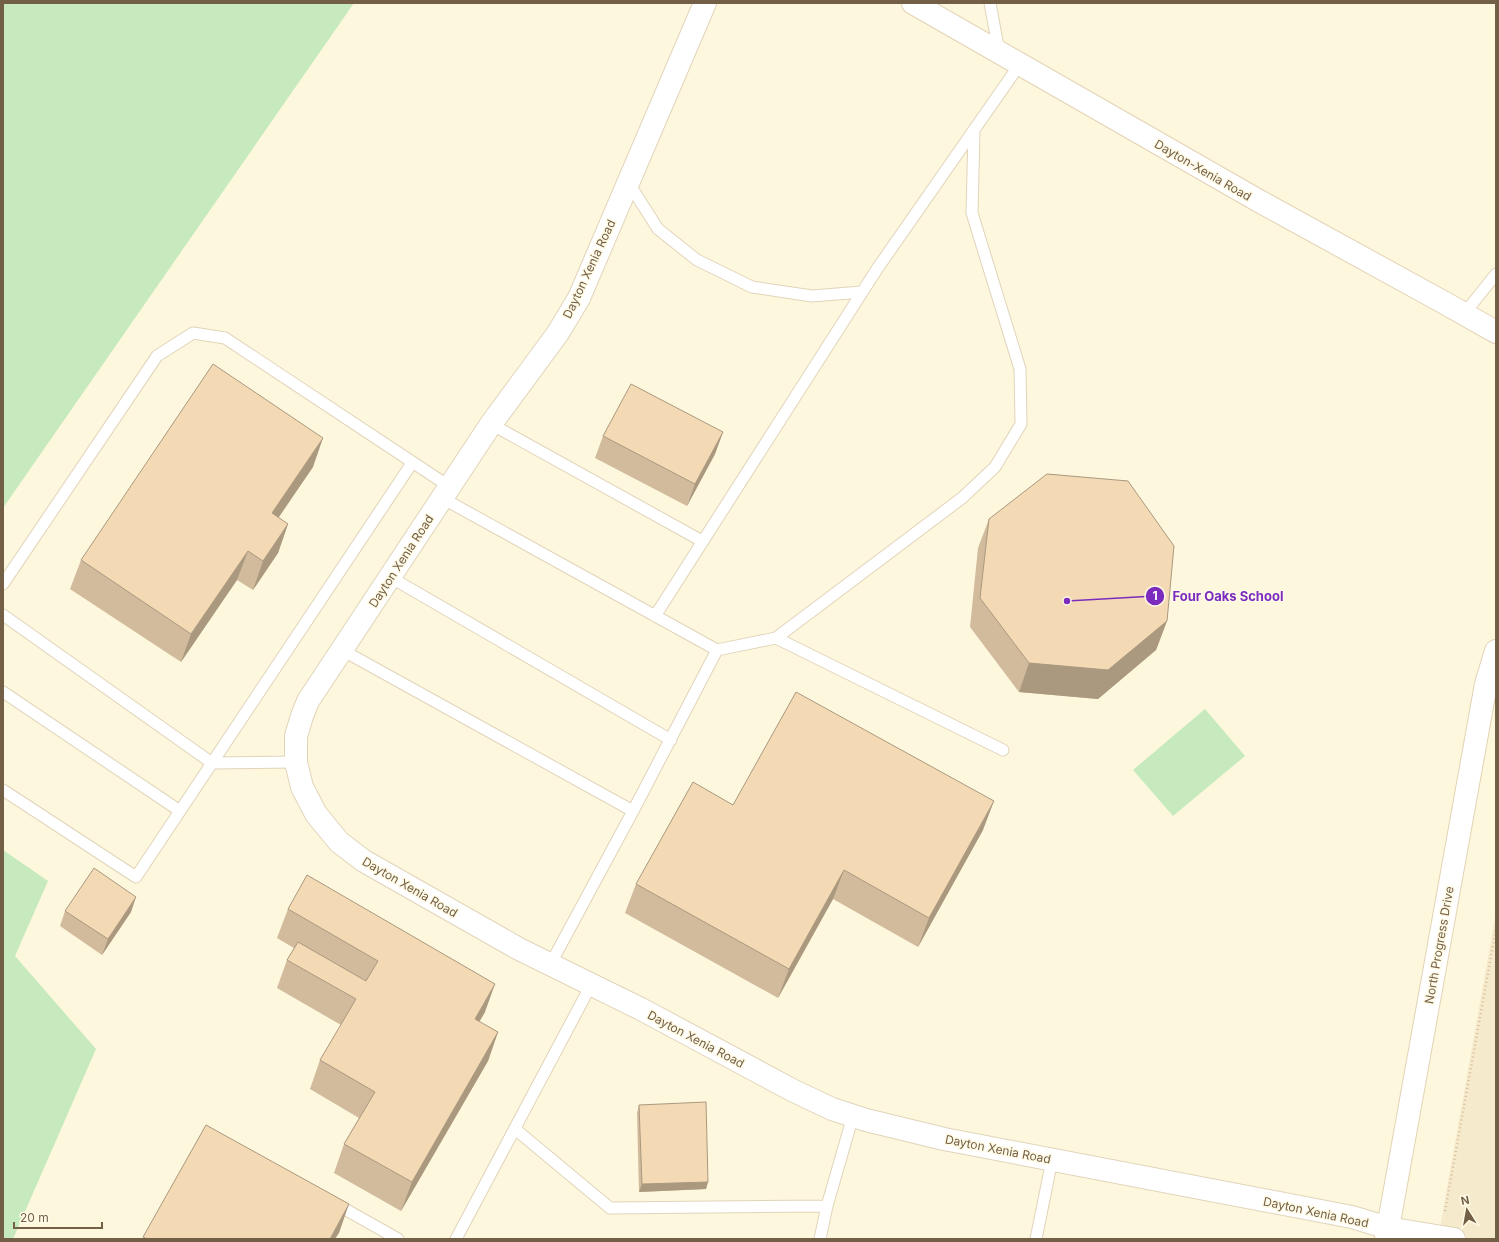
<svg xmlns="http://www.w3.org/2000/svg" width="1499" height="1242" viewBox="0 0 1499 1242" font-family="Inter,sans-serif">
	<style>
		.residential { fill: #f5eacc }
		.green { fill: #c6eabd }
		.lines { fill: none; stroke-linecap: round; stroke-linejoin: round }
		.lane-casing { stroke: #e1d4ba; stroke-width: 13 }
		.street-casing { stroke: #e1d4ba; stroke-width: 24 }
		.secondary-casing { stroke: #e3d3b5; stroke-width: 24 }
		.path { stroke: #d7bd99; stroke-width: 2.5; stroke-dasharray: 1 3; stroke-linecap: butt }
		.lane { stroke: #fff; stroke-width: 11 }
		.street { stroke: #fff; stroke-width: 22 }
		.secondary { stroke: #fff; stroke-width: 22 }
		.wall { fill: #d1bb9c }
		.shaded-wall { fill: #aa997f }
		.building { fill: #f3dab5; stroke: #aa997f }
		.labels { text-anchor: middle; dominant-baseline: central; stroke-width: 3; stroke-linejoin: round; paint-order: stroke }
		.street-label { font-size: 12px; fill: #735f46; stroke: #fffae5 }
		.leader { fill: none; stroke: #7b2cbf; stroke-width: 1.5 }
		.callout-dot { fill: #7b2cbf; stroke: #fffae5; stroke-width: 1.5 }
		.mark-label { font-size: 12px; text-anchor: middle; font-weight: bold; fill: #fff }
		.callout-label { font-size: 13px; text-anchor: middle; font-weight: bold; fill: #7b2cbf; stroke: #fffae5; stroke-width: 3; stroke-linejoin: round; paint-order: stroke }
	</style>
	<rect width="100%" height="100%" fill="#fdf7de"/>
	<!-- residential -->
	<path class="residential" d="M1496,912V1239H1438Z"/>
	<!-- green -->
	<path class="green" d="M3,3H354L3,508Z
		M1205,709L1245,756L1173,816L1133,770Z
		M3,850L48,881L15,956L96,1049L13,1239H3Z"/>
	<g class="lines">
		<!-- lane casing -->
		<g class="lane-casing">
			<path id="lane" d="M990,3L999,52
				M628,182L658,229L697,260L752,287L812,296L862,292
				M1464,314L1496,274
				M491,424L702,541
				M442,498L717,650L633,811L550,965
				M390,577L671,740
				M3,584L157,356L193,333L225,338L450,487
				M3,615L212,763L296,762
				M655,616L877,269L1020,64
				M776,638L1003,750
				M342,650L633,811
				M717,650L776,638L962,498L995,467L1021,424L1020,369L972,213L974,131
				M3,692L180,811
				M3,790L136,877L412,463
				M515,1129L610,1208L827,1206L853,1116
				M334,1203L398,1239
				M456,1239L591,985
				M820,1239L827,1206
				M1036,1239L1052,1160"/>
		</g>
		<!-- street casing -->
		<g class="street-casing">
			<path id="street" d="M705,3L579,298L558,333L491,424L308,701L302,716L296,736V762L302,787L316,814L339,842L364,861L519,949L641,1009L792,1090L832,1109L866,1120L944,1139L1352,1217L1388,1228L1454,1239"/>
		</g>
		<!-- secondary casing -->
		<g class="secondary-casing">
			<path id="secondary" d="M913,3L1259,201L1443,302L1496,332
				M1386,1239L1486,684L1496,651"/>
		</g>
		<!-- path -->
		<path class="path" d="M1445,1211L1496,929"/>
		<!-- lane -->
		<use href="#lane" class="lane"/>
		<!-- street -->
		<use href="#street" class="street"/>
		<!-- secondary -->
		<use href="#secondary" class="secondary"/>
	</g>
	<!-- wall -->
	<path class="wall" d="M723,432L715,454L687,506L595,458L603,436Z
		M313,467L278,517L288,524L278,553L253,590L237,580L181,662L70,589L81,560Z
		M989,519L1167,621L1156,650L1098,699L1019,692L970,627L978,548Z
		M733,805L983,830L918,947L833,899L778,998L625,913L636,884Z
		M288,909L485,1012L479,1022L498,1032L488,1061L401,1211L334,1173L344,1144L359,1118L310,1089L320,1060L341,1025L277,988L287,960L294,948L277,938Z
		M65,911L131,912L102,955L60,926Z
		M639,1105L708,1182L706,1189L639,1192L637,1113Z"/>
	<!-- shaded-wall -->
	<path class="shaded-wall" d="M723,432L715,454L687,506L695,484Z
		M323,438L313,467L262,542L272,513Z
		M288,524L278,553L253,590L263,561Z
		M248,551L237,580L181,662L191,634Z
		M1167,621L1156,650L1098,699L1019,692L1029,663Z
		M994,801L983,830L918,947L929,918Z
		M844,870L833,899L778,998L789,969Z
		M136,897L131,912L102,955L108,939Z
		M495,984L485,1012L464,1048L475,1019Z
		M498,1032L488,1061L401,1211L412,1182Z
		M708,1182L706,1189L639,1192L642,1184Z
		M349,1204L339,1233L335,1239H330Z"/>
	<!-- building -->
	<path class="building" d="M213,364L323,438L272,513L288,524L263,561L248,551L191,634L81,560Z
		M631,384L723,432L695,484L603,436Z
		M1047,474L1128,481L1174,546L1167,621L1108,670L1029,663L980,598L989,519Z
		M796,692L994,801L929,918L844,870L789,969L636,884L693,782L733,805Z
		M94,868L136,897L108,939L65,911Z
		M307,875L495,984L475,1019L498,1032L412,1182L344,1144L375,1092L320,1060L356,999L287,960L298,942L366,981L378,961L288,909Z
		M706,1102L708,1182L642,1184L639,1105Z
		M206,1125L349,1204L330,1239H147L143,1237Z"/>
	<g class="labels">
		<!-- street labels -->
		<g class="street-label">
			<text transform="translate(1203 170) rotate(30)">Dayton-Xenia Road</text>
			<text transform="translate(589 269) rotate(-65)">Dayton Xenia Road</text>
			<text transform="translate(401 561) rotate(-57)">Dayton Xenia Road</text>
			<text transform="translate(410 887) rotate(30)">Dayton Xenia Road</text>
			<text transform="translate(1439 945) rotate(-80)">North Progress Drive</text>
			<text transform="translate(696 1039) rotate(28)">Dayton Xenia Road</text>
			<text transform="translate(998 1149) rotate(11)">Dayton Xenia Road</text>
			<text transform="translate(1316 1212) rotate(12)">Dayton Xenia Road</text>
		</g>
	</g>
	<!-- callouts -->
	<path class="leader" d="M1067 601L1155 596"/>
	<g class="callout-dot">
		<circle cx="1067" cy="601" r="4"/>
		<circle cx="1155" cy="596" r="10"/>
	</g>
	<g class="mark-label">
		<text x="1155" y="600">1</text>
	</g>
	<g class="callout-label">
		<text x="1228" y="601">Four Oaks School</text>
	</g>
	<!-- border -->
	<rect width="1499" height="1242" fill="none" stroke="#735f46" stroke-width="8"/>
	<!-- north arrow -->
	<g transform="translate(1467 1210) rotate(349)" stroke="#fffae5" stroke-width="3" paint-order="stroke">
	<path d="M0-3L7 15L0 10L-7 15Z" fill="#735f46"/>
	<text y="-6" font-size="11" font-weight="bold" text-anchor="middle" fill="#735f46">N</text>
	</g>
	<!-- scale -->
	<path d="M14 1222v6h88v-6" fill="none" stroke="#735f46" stroke-width="2"/>
	<text x="20" y="1222" font-size="12" fill="#735f46" stroke="#fffae5" stroke-width="3" paint-order="stroke">20 m</text>
</svg>
